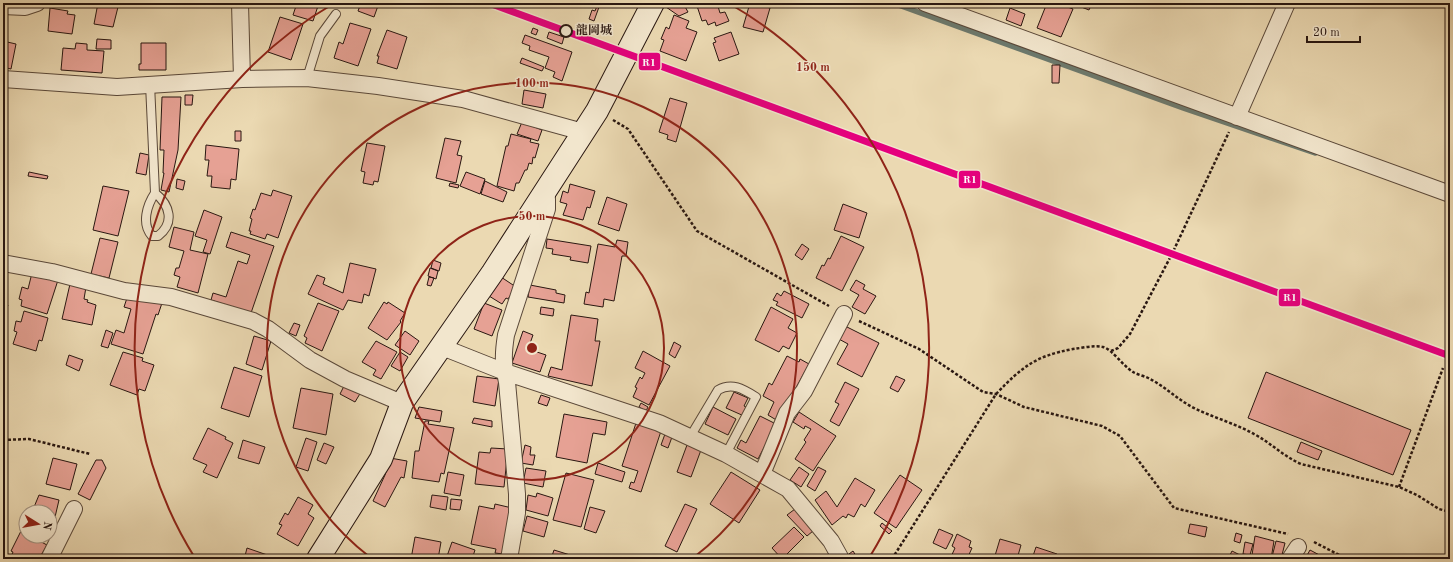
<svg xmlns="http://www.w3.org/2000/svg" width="1453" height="562" viewBox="0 0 1453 562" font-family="'Old Standard TT','Noto Serif JP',serif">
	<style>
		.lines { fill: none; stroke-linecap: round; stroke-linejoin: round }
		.stream { stroke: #6c796d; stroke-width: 5.5 }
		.building { fill: #e6a194; stroke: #291711 }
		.lane-casing { stroke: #5a4839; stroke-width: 10 }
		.street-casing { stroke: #5a4839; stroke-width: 18 }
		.secondary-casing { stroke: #291711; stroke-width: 24 }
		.path { stroke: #291711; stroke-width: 2.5; stroke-dasharray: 3 2; stroke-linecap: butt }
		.lane { stroke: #f2e6cd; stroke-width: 8 }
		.street { stroke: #f2e6cd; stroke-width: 16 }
		.secondary { stroke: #f2e6cd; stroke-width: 22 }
		.rail-1-casing { stroke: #f2e6cd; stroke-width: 10 }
		.rail-1 { stroke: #e5007d; stroke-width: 7 }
		.ring { fill: none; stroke: #8f2418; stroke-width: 2 }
		.stop-dot { fill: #f2e6cd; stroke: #291711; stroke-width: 2 }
		.labels { text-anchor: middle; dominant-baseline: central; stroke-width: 3; stroke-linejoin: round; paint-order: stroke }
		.stop-label { font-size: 12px; font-weight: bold; fill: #291711; stroke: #f2e6cd; text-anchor: start }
		.centre { fill: #8f2418; stroke: #f2e6cd; stroke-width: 2 }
		.ring-label { font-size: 12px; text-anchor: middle; font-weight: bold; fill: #8f2418; stroke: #f2e6cd; stroke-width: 3; stroke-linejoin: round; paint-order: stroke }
		.line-badge { stroke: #f2e6cd; stroke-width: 1.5 }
		.badge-label { font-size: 11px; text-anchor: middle; font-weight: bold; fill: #fff }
	</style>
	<rect width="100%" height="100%" fill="#ebd9b2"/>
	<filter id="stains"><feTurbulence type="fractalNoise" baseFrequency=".005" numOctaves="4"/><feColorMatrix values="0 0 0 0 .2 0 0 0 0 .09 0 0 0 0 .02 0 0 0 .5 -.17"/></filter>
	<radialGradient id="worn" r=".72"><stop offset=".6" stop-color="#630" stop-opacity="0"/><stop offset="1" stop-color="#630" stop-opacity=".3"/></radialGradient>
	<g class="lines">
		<!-- stream -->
		<path class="stream" d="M893,3L1183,108L1315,153"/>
	</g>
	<!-- building -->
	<path class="building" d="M98,3H119L113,27L94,24Z
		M297,3H319L313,21L293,15Z
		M361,3H379L374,17L358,11Z
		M669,3H683L688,12L679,16L666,7Z
		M696,3H717L720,13L725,12L729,21L716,26L715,22L708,25L706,20L702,21Z
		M750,3L770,8L763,32L743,27Z
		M1047,3H1057L1073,9L1061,37L1037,28Z
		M1077,3H1092L1089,10L1076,5Z
		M597,6L599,7L594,21L589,19L592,10L595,11Z
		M50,8L68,11L67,14L75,15L72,34L48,31Z
		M1010,8L1025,14L1021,26L1006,20Z
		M674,15L689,21L686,28L697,32L686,61L660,51L664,40L661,39L666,27L669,29Z
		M280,17L303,24L291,60L268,52Z
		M350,23L371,29L358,66L334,58L339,42L343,44Z
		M533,28L538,30L536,35L531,33Z
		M387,30L407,37L397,69L377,63L379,56H377Z
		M549,32L564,37L562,44L547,38Z
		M731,32L739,54L719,61L713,43L716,42L714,38Z
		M525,35L572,52L562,81L553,77L555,72L545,68L549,57L529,50L530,46L522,43Z
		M97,39L111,40V49H96Z
		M3,41L16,44L11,69L3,67Z
		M76,43L87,44V50L104,51L102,73L61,70L63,48L75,49Z
		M141,43H166V70H139V64H141Z
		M522,58L544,67L542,71L520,63Z
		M1052,65H1060L1059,83H1052Z
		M524,90L546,94L543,108L522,104Z
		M185,95H193L192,105H185Z
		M162,97H181L178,150L169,192L161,190L164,173H163L164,150H160Z
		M670,98L687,103L676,142L667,139L668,135L659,132Z
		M522,122L542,130L538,141L517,134Z
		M235,131H241V141H235Z
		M511,134L531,139L530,142L539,144L535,158L533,157L532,164L529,163L527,170H525L519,183H516L514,191L497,186L506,146H508Z
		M445,138L461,141L457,155L462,156L456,183L436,178Z
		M367,143L385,146L378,182L374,181L373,185L363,183L365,172L361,171Z
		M206,145L239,149L236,180L231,179L230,189L211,187L212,176H207L209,160H205Z
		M140,153L149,155L146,175L136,173Z
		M29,172L48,176L47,179L28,176Z
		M466,172L485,179L480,194L460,186Z
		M177,179L185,181L183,190L176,188Z
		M485,181L507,192L503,202L481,194Z
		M450,183L459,185L458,188L449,186Z
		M570,184L595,191L590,208L587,207L583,220L563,215L567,204L560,202L563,191L568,193Z
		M103,186L129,191L118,236L93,230Z
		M273,190L292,196L278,238L267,234L265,239L250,234L251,231H249L252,219L250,218L253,209L255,210L261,193L271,196Z
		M607,197L627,204L619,231L598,224Z
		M843,204L867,213L859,238L834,230Z
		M204,210L222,217L210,254L203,252L207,240L195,236Z
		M174,227L194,232L190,250L208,254L198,293L177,287L180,277L174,275L176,268H179L184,251L169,247Z
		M231,232L274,246L251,313L211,300L213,293L226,297L238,261L247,264L250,255L226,247Z
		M841,236L864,247L842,291L816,278L822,265L824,266L828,258L830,259Z
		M100,238L118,242L109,278L91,274Z
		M547,239L591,246L588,263L570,260L571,257L552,254L553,249L546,248Z
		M617,240L628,242L626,256H622L614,301L604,299L603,307L584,304L586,292L589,293L598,244L615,247Z
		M802,244L809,249L802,260L795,255Z
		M433,260L441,263L439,271L431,268Z
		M350,263L376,269L369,296L364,294L362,303L348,300L343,310L308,294L317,275L325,278L323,284L343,293Z
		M430,268L438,271L436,279L428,276Z
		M32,273L59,277L47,314L21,306L22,300L19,299L22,287L28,289Z
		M429,277L434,278L431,286L427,285Z
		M501,277L516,287L508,299L506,298L502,304L489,296Z
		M856,280L865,285L863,289L876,296L865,314L852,307L859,295L850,290Z
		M70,284L86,287L84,299L88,300L87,302L96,305L92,325L62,319Z
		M530,285L556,290V293L565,295L564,303L528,297Z
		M784,291L809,304L802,318L776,305L778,302L773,300L777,293L781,296Z
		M128,295L162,303L158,315L156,314L143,354L111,344L116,330L124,333L131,309L124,307Z
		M384,302L387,304L388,302L405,313L400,321L401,322L387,340L368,328Z
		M318,303L339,311L322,351L305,343L307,338L304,336Z
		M484,303L502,310L492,336L474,329Z
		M3,304L8,305L3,320Z
		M541,307L554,309L553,316L540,314Z
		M771,307L793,319L788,328L797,333L789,349L783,346L779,352L755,340Z
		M24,311L48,318L42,341L39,340L36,351L13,344L17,332L14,331L16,321L21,322Z
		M571,315L598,319L595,341H600L592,386L548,376L551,367L562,370Z
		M294,323L300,325L296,336L289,333Z
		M843,325L879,343L862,377L837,364L848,344L837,338Z
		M106,330L113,333L108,348L101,346Z
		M405,331L419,341L410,355L395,345Z
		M523,331L533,335L528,349L546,355L540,372L512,363Z
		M254,336L271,341L262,370L246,364Z
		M376,341L397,352L381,379L373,375L376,370L362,362Z
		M674,342L681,346L675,358L669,354Z
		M643,351L670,366L649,405L633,397L637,388L635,387L640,377L642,379L645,373L635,368Z
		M123,352L143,358L142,361L154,365L145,391L139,389L137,395L110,385Z
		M400,352L408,357L400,371L391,366Z
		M69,355L83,360L79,371L66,365Z
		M787,356L799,362L800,359L809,364L778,421L768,415L774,402L763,396L769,383L772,385Z
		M234,367L262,376L249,417L221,408Z
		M1266,372L1411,430L1393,475L1248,418Z
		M477,376L499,379L495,406L473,402Z
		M896,376L905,380L898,392L890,388Z
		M845,382L859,389L839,426L830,421L839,404L835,402Z
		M345,384L361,392L355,402L340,394Z
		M301,388L333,394L326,435L293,428Z
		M734,392L748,398L744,406L748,408L744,416L726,408Z
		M541,395L550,398L547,406L538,403Z
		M641,403L648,407L646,411L639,407Z
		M419,407L442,411L440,422L415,418Z
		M713,407L736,419L728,435L705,424Z
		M799,412L836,436L813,471L795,459L806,442L804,440L811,429L805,426L804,429L793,422Z
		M564,414L607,422L605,435L593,433L587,463L556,457Z
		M760,416L776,424L758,459L737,448L741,440L746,443Z
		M474,418L492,421V427L472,423Z
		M425,421H429L428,424L454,428L444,474L441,473L439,482L412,478L415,451H419Z
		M636,423L661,431L641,492L629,488L631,482L634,483L638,471L622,466Z
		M208,428L226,437L225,439L233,443L217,478L203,472L207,465L193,459Z
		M665,434L672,437L668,448L661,445Z
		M306,438L317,442L308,471L296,467Z
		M243,440L265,447L259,464L238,458Z
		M1301,442L1322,451L1318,460L1297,452Z
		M324,443L334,447L326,464L317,460Z
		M525,445L531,447L530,455H535L533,465L521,463Z
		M687,445L701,450L691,477L677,472Z
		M491,448L508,449L504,487L475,484L479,452L490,453Z
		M53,458L77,464L70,490L46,484Z
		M390,458L407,461L404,478L401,477L385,507L373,501L385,475Z
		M96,460H102L106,468L90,500L78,494Z
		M598,463L625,472L622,482L595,474Z
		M799,467L809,474L801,487L790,480Z
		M818,467L826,471L815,491L807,486Z
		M526,468L546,471L543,487L523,483Z
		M448,472L464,475L460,496L444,493Z
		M731,472L760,490L739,523L710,504Z
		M566,473L594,480L581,527L553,520Z
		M900,475L922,490L896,528L874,513Z
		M855,478L875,490L865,507L861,504L854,517L848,514L846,518L843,516L832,525L815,500L826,491L837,507Z
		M537,493L553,498L548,516L526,510L528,495L536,497Z
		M39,495L59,500L52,530H50V512H32Z
		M432,495L448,497L446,510L430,507Z
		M298,497L313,505L308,514L314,518L298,546L277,534L282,525L279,524L285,513L288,515Z
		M451,499L462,500L460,510L450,509Z
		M495,504L512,508L503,554L495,553L496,549L471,544L479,506L494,509Z
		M685,504L697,509L677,552L665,546Z
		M590,507L605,511L596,533L584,529Z
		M795,509L813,531L807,536L787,515Z
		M527,516L548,522L544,537L523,531Z
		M882,523L892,531L889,534L880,526Z
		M1190,524L1207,527L1205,537L1188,533Z
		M794,527L804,537L782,559L772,548Z
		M939,529L953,535L946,549L933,543Z
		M21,531L26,534V536H30L47,545L39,559H10L13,552L11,551Z
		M1236,533L1242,535L1240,543L1234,541Z
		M957,534L971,541L969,547L972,548L967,559H950L955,548L952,546Z
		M1255,536L1274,541L1271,559L1252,555Z
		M415,537L441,542L438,559H411Z
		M1000,539L1021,545L1017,559H994Z
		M1276,541L1285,543L1281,559L1272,557Z
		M452,542L475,550L473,556L487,559H446Z
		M1245,542L1253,544L1250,555L1243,554Z
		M1036,547L1057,554L1055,559H1032Z
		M247,548L276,558V559H251L245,556Z
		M554,550L583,559H551Z
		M1310,550L1325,558L1324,559H1305Z
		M853,551L858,559H852L849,554Z
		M1232,551L1248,559H1228Z"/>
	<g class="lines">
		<!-- lane casing -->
		<g class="lane-casing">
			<path id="lane" d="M307,78L320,36L336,14
				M150,84L155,193C147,205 141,224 152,236H158C175,223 170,205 155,193
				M690,437L718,390C732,382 743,389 756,397L726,454"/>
		</g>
		<!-- street casing -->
		<g class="street-casing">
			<path id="street" d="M240,3L242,79
				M925,3L1450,194
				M3,6L25,7L37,3
				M3,79L117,87L242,79L307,78L378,86L463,99L583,132
				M1237,117L1287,3
				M3,263L52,272L124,291L171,297L253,321L268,329L310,360L345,379L402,403
				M442,347L505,372L659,423L726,454L788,489L831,541L841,559
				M762,474L787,413L804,391L844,314
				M49,559L74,509
				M509,559L517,513V494L507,382C503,363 503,354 506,335L547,209V199L542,195
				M1290,559L1298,547"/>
		</g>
		<!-- secondary casing -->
		<g class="secondary-casing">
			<path id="secondary" d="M318,559L381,459L402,403L493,272L597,111L653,3"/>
		</g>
		<!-- path -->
		<path class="path" d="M613,120L628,129L697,231L829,306
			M859,321L919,349L983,392L996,394L1024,407L1102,426L1120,436L1174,508L1288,534
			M1449,346L1450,344
			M1111,351L1118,348L1130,334L1172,254L1229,132
			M3,440L29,439L90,454
			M1399,487L1443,368
			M1314,542L1347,559
			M892,559L996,394C1022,367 1035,356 1073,349C1082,348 1094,345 1103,347C1112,349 1123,366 1133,372C1138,375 1145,376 1150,379C1166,387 1179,401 1196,409C1215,418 1236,424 1254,434C1271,443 1283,456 1301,464L1399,487L1417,495L1439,509L1450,512"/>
		<!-- lane -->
		<use href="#lane" class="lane"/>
		<!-- street -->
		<use href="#street" class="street"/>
		<!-- secondary -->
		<use href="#secondary" class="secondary"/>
		<!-- rail-1 casing -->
		<g class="rail-1-casing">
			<path id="rail-1" d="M489,3L1450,356"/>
		</g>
		<!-- rail-1 -->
		<use href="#rail-1" class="rail-1"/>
	</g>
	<!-- distance rings -->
	<g class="ring">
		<circle cx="532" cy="348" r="132"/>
		<path d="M371 558A265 265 0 1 1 693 558"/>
		<path d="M195 558A397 397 0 0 1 333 4M730 4A397 397 0 0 1 869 558"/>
	</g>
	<!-- markers -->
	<circle class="stop-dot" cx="566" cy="31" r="6"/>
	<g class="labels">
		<!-- stop labels -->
		<g class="stop-label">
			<text x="576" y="31">龍岡城</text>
		</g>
	</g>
	<circle cx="532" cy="348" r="6" class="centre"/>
	<g class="ring-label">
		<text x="813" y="71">150 m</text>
		<text x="532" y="87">100 m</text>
		<text x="532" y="220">50 m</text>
	</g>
	<g class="line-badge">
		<rect x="638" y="52" width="23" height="19" rx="4" fill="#e5007d"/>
		<rect x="958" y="170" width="23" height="19" rx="4" fill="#e5007d"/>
		<rect x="1278" y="288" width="23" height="19" rx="4" fill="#e5007d"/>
	</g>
	<g class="badge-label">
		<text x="649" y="66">R1</text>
		<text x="970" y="183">R1</text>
		<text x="1290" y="301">R1</text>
	</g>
	<!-- margin -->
	<rect width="1453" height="562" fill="none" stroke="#ebd9b2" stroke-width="16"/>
	<rect x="4" y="4" width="1445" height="554" fill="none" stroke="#291711" stroke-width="2"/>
	<rect x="8" y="8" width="1437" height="546" fill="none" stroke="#291711"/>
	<!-- north arrow -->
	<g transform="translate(38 524) rotate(101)"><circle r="19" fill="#f2e6cd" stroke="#a29382"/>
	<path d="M0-3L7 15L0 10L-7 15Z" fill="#8f2418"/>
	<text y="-6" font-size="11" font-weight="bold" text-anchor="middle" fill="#291711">N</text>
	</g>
	<!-- scale -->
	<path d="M1307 36v6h53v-6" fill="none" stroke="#291711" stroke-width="2"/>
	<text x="1313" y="36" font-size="12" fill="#291711" stroke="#f2e6cd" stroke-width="3" paint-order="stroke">20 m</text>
	<rect width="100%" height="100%" filter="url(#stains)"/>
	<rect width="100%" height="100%" fill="url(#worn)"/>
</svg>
